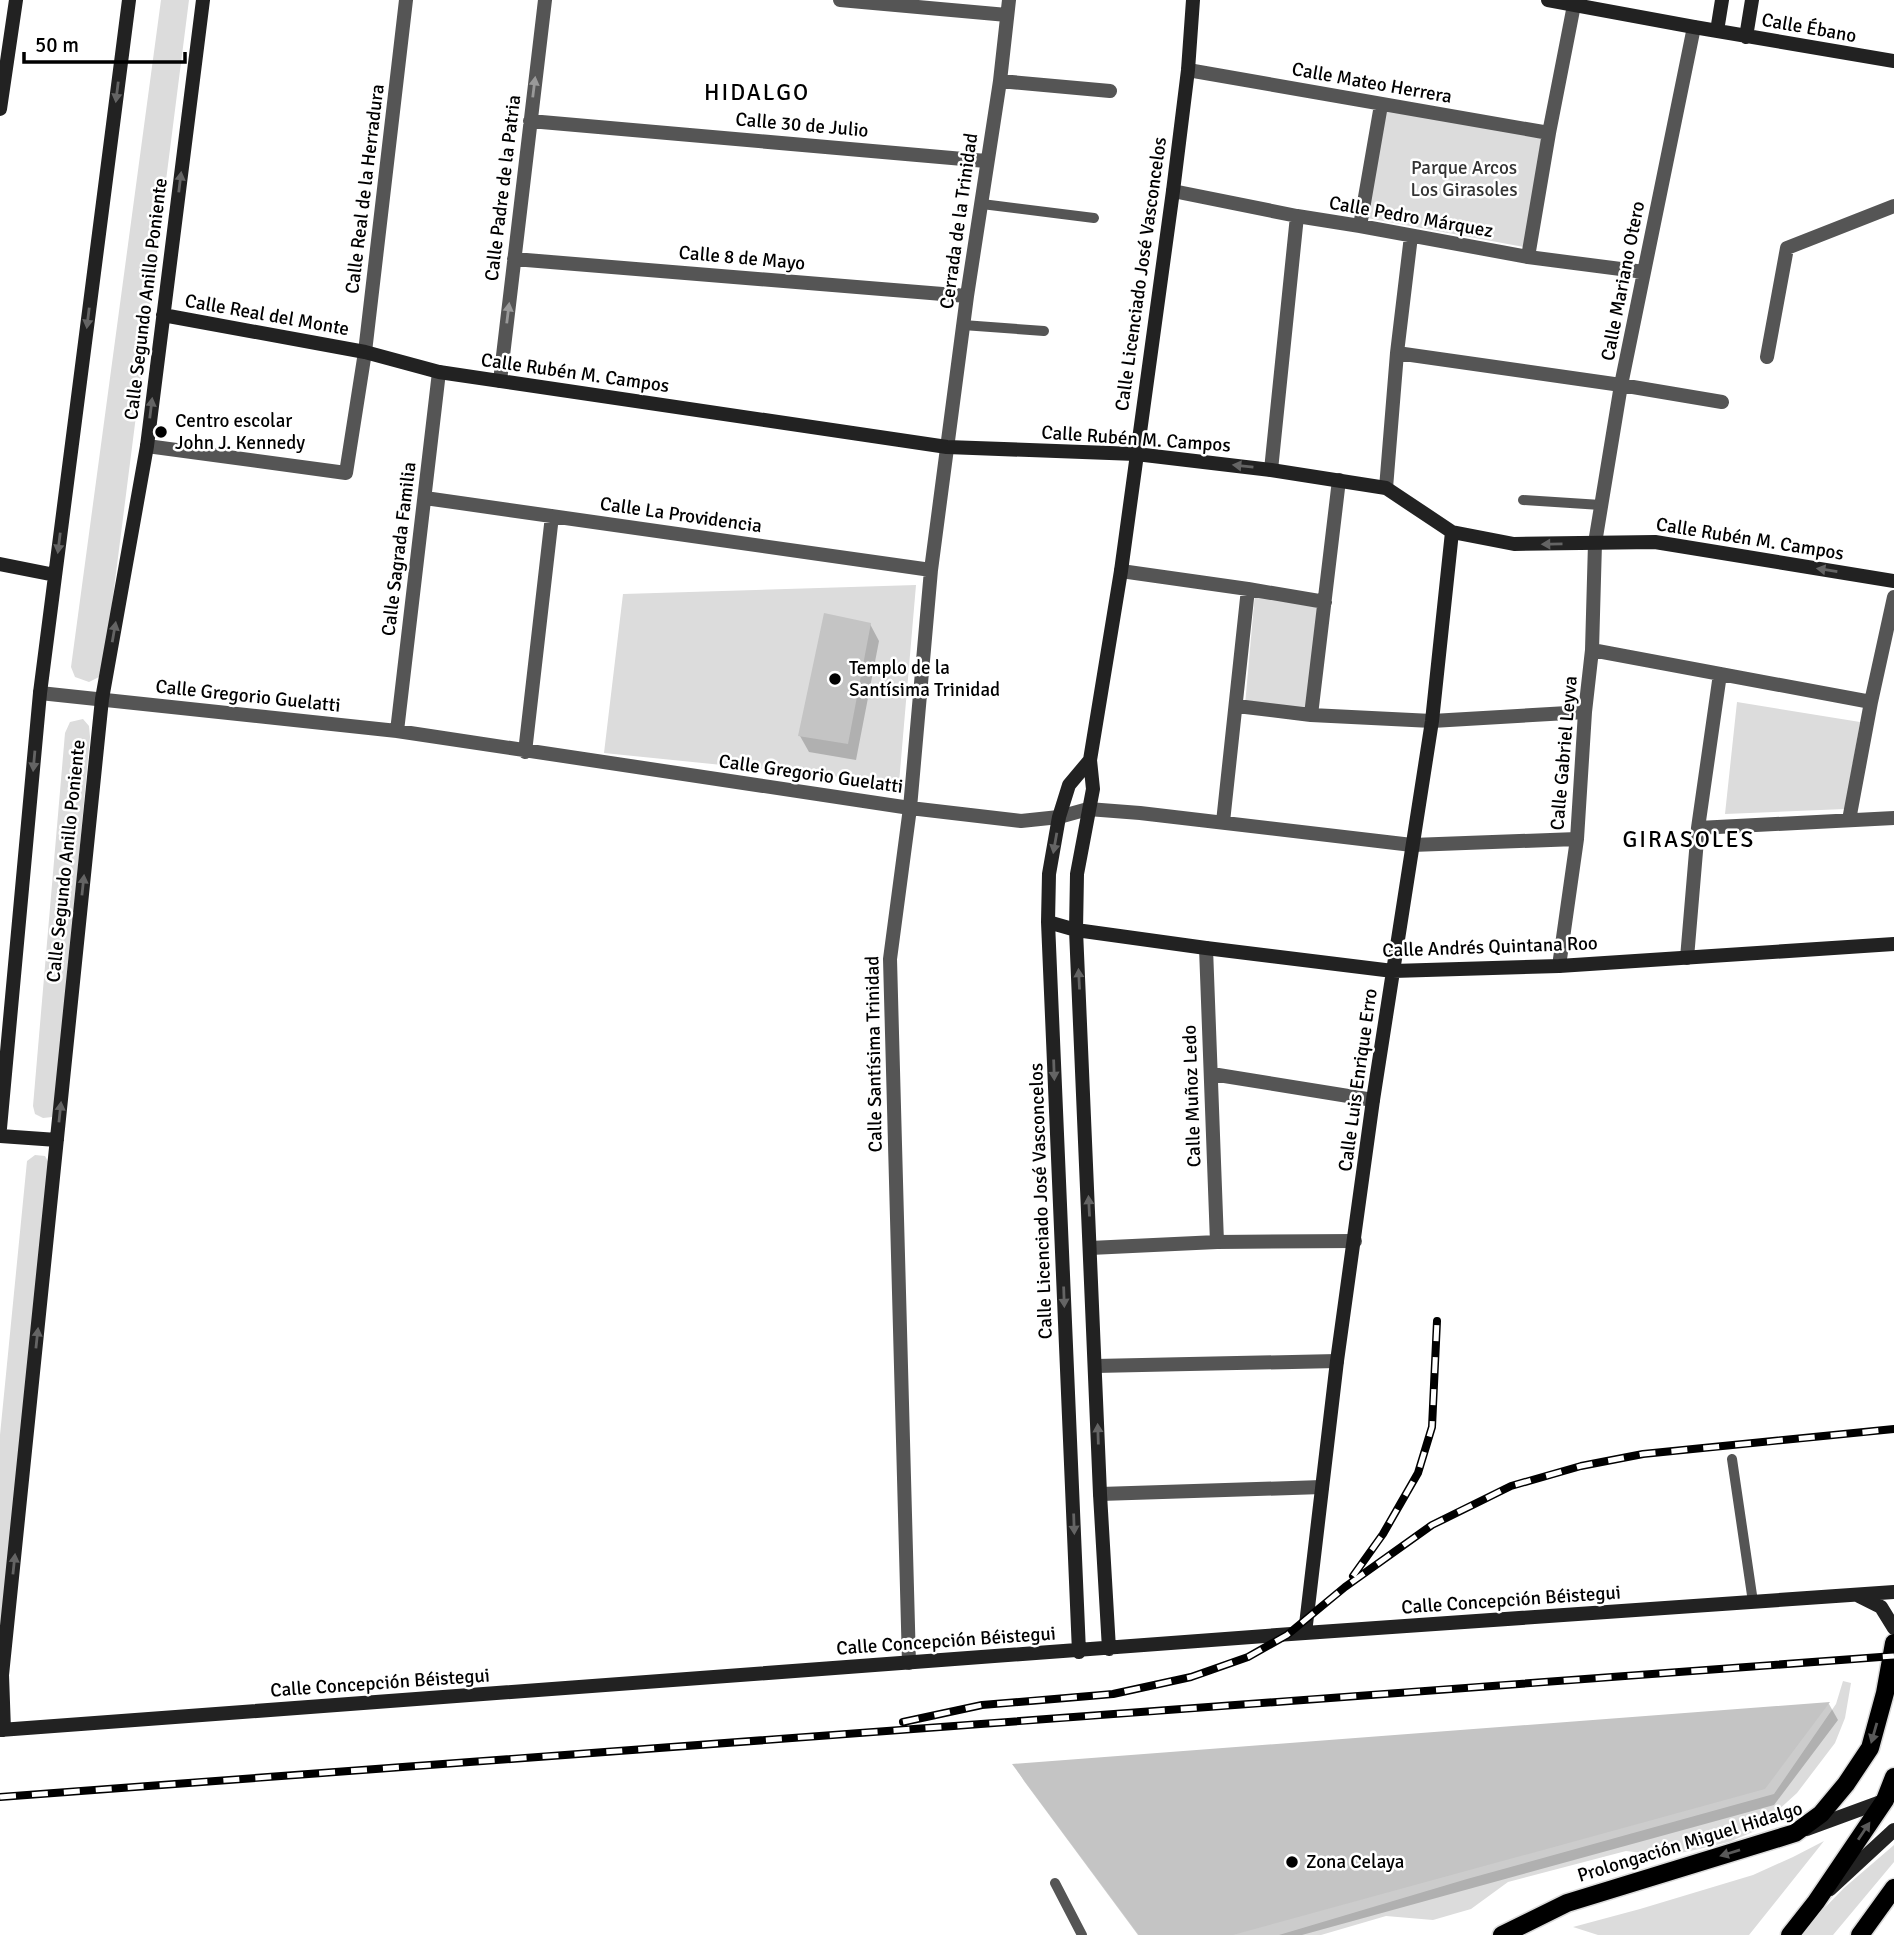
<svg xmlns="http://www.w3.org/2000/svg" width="1894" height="1935" viewBox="0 0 1894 1935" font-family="Signika,sans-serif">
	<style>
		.green { fill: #dcdcdc }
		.shadow { fill: #0003 }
		.building { fill: #c4c4c4 }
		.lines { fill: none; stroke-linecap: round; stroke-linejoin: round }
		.primary-casing { stroke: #dbdbdb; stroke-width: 21 }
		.lane { stroke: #555; stroke-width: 10 }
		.street { stroke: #555; stroke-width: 14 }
		.secondary { stroke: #222; stroke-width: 14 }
		.primary { stroke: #000; stroke-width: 18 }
		.rail-casing { stroke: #000; stroke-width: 8 }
		.rail { stroke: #fff; stroke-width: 5; stroke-dasharray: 16; stroke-linecap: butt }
		.oneway { fill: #999 }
		.oneway2 { fill: #646464 }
		.oneway3 { fill: #595959 }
		.poi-dot { fill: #000; stroke: #fff; stroke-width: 2.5 }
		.labels { text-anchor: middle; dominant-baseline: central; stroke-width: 5; stroke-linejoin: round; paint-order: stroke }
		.street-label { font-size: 19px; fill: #000; stroke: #fff }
		.park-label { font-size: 19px; fill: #333; stroke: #fff }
		.poi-label { font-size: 19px; fill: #000; stroke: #fff; text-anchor: start }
		.quarter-label { font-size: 23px; letter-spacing: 2px; fill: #000; stroke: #fff }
	</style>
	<rect width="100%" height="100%" fill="#fff"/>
	<!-- green -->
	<path class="green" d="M161,0H189L103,675L89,682L75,677L71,667Z
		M1385,109L1546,138L1524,247L1367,218Z
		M916,585L899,783L604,753L623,594Z
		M1255,593L1319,608L1306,711L1245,705Z
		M1737,702L1860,722L1845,809L1725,814Z
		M83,719L89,726L90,737L56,1105L52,1117L43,1118L35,1114L33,1106L65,733L70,722Z
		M35,1155L45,1156L51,1167L0,1662V1435L27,1161Z
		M1843,1681L1851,1683L1845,1718L1835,1743L1797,1793L1755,1831L1729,1842L1699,1849L1666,1856L1626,1851L1508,1882L1471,1909L1433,1920L1386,1916L1321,1935H1279L1467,1879L1774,1794L1836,1704Z
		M1824,1841L1749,1935H1598L1573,1927L1640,1909L1753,1875L1793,1857Z
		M1894,1845V1862L1833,1935H1798L1844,1888Z"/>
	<!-- shadow -->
	<path class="shadow" d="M870,624L879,641L856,760L809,752L800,736Z
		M1829,1704L1838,1720L1774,1805L1302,1935H1138L1024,1781L1015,1766Z"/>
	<!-- building -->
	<path class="building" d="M824,613L871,623L848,744L798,736Z
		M1830,1702L1765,1789L1233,1935H1139L1012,1764Z"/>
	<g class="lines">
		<!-- primary casing -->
		<g class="primary-casing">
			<path id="primary" d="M1502,1935L1567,1903L1795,1833L1821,1814L1846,1784L1870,1748L1885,1693L1894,1643
				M1790,1935L1816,1902L1885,1800L1894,1777
				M1860,1935L1894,1888"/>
		</g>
		<!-- lane -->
		<path class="lane" d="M982,204L1094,218
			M963,325L1044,331
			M1523,500L1601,505
			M1732,1459L1753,1602
			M1055,1883L1082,1935"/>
		<!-- street -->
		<path class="street" d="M840,0L1007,15
			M1188,70L1549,133
			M1000,81L1110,91
			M530,121L986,161
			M1173,191L1297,216L1360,226L1528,257L1644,272
			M1360,226L1381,105
			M1528,257L1549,133L1574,5
			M514,259L967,296
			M1397,353L1621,385L1722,402
			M1767,357L1787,248L1894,206
			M500,381L545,0
			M147,446L346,473L365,352L406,0
			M1271,470L1297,216
			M1386,488L1397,353L1411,236
			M425,498L931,570
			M1121,571L1248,589L1325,602
			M1592,650L1871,702
			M40,693L397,731L910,808L1021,821L1059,817L1088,809L1140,813L1412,845L1577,839
			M1237,706L1311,715L1432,721L1585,712
			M1311,715L1339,480
			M397,731L439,372
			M525,752L552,516
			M1849,820L1871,702L1894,597
			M1223,822L1248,589
			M1698,828L1894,818
			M1206,948L1217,1242
			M1687,958L1698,828L1720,674
			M1559,966L1577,839L1585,712L1592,650L1595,543L1621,385L1694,27
			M1212,1074L1373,1100
			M1090,1248L1217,1242L1355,1241
			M1095,1366L1337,1361
			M1100,1494L1322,1487
			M909,1663L890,959L910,808L931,570L967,296L1000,81L1009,0"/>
		<!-- secondary -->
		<path class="secondary" d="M1548,0L1694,27L1894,61
			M1717,31L1722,0
			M1746,37L1752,0
			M0,109L16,0
			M163,315L365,352L439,372L947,447L1136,454L1271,470L1386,488L1452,532L1514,544L1655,542L1894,581
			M0,564L55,575
			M1048,922L1076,930L1206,948L1393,971L1559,966L1894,944
			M0,1128L40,693L129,0
			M0,1136L57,1140
			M1859,1596L1881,1607L1894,1628
			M1305,1633L1337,1361L1373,1100L1432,721L1452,532
			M1109,1649L1100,1494L1076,930L1077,874L1093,789L1090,760L1121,571L1173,191L1188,70L1193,0
			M1079,1652L1048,922L1049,874L1059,817L1069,785L1090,760
			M0,1730L1305,1633L1894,1592
			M4,1730L2,1675L102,699L147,446L203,0
			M1807,1829L1886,1800
			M1830,1889L1894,1830"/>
		<!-- primary -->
		<use href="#primary" class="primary"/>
		<!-- rail casing -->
		<g class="rail-casing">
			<path id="rail" d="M1353,1576L1383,1534L1418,1473L1432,1427L1437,1321
				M903,1722L982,1705L1113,1694L1191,1677L1248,1657L1287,1635L1345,1587L1432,1525L1511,1486L1581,1466L1643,1454L1894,1429
				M0,1797L1894,1656"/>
		</g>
		<!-- rail -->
		<use href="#rail" class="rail"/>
	</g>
	<!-- one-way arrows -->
	<defs><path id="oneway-solid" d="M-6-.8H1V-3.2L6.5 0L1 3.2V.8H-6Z" transform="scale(1.75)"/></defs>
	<g class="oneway">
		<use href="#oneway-solid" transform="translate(534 87) rotate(-83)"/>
		<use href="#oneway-solid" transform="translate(508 313) rotate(-83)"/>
	</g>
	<g class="oneway2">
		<use href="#oneway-solid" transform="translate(117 92) rotate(97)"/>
		<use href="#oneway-solid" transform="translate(180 182) rotate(-83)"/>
		<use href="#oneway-solid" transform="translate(88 318) rotate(97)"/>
		<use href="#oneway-solid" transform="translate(151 408) rotate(-83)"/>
		<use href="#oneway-solid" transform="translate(1243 466) rotate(-174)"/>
		<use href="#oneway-solid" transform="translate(59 543) rotate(97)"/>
		<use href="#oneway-solid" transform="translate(1552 544) rotate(179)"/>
		<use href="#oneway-solid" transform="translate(1827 570) rotate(-171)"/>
		<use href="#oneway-solid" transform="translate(114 632) rotate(-80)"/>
		<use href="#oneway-solid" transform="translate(34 761) rotate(95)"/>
		<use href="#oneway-solid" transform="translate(1055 843) rotate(100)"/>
		<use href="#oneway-solid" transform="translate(83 885) rotate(-84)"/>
		<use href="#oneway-solid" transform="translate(1079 979) rotate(-93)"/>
		<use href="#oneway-solid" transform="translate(1054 1070) rotate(88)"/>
		<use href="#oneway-solid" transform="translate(60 1112) rotate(-84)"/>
		<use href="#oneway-solid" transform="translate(1089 1206) rotate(-93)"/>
		<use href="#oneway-solid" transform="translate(1064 1297) rotate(88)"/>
		<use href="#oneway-solid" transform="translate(37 1338) rotate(-84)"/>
		<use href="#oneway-solid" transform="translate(1098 1434) rotate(-92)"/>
		<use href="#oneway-solid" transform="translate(1074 1524) rotate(88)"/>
		<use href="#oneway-solid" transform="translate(14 1564) rotate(-84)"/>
	</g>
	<g class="oneway3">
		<use href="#oneway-solid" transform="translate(1874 1733) rotate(106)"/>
		<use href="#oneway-solid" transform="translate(1864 1831) rotate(-56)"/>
		<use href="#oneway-solid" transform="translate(1730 1853) rotate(163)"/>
	</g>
	<!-- markers -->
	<g class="poi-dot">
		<circle cx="161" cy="432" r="7"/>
		<circle cx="835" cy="679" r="7"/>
		<circle cx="1292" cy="1862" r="7"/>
	</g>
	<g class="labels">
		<!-- street labels -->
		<g class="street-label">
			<text transform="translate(1809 28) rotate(10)">Calle Ébano</text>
			<text transform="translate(1372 83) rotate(10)">Calle Mateo Herrera</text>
			<text transform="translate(802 125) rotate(5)">Calle 30 de Julio</text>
			<text transform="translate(503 188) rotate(-83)">Calle Padre de la Patria</text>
			<text transform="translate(365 189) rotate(-83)">Calle Real de la Herradura</text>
			<text transform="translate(1411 217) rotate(10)">Calle Pedro Márquez</text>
			<text transform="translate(959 221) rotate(-82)">Cerrada de la Trinidad</text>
			<text transform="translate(742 258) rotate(5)">Calle 8 de Mayo</text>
			<text transform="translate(1141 274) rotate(-82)">Calle Licenciado José Vasconcelos</text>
			<text transform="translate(1623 281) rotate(-79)">Calle Mariano Otero</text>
			<text transform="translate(146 299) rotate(-83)">Calle Segundo Anillo Poniente</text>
			<text transform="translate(267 315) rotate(10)">Calle Real del Monte</text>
			<text transform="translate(575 373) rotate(8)">Calle Rubén M. Campos</text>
			<text transform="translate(1136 439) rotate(4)">Calle Rubén M. Campos</text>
			<text transform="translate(681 515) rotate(8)">Calle La Providencia</text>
			<text transform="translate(1750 539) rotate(9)">Calle Rubén M. Campos</text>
			<text transform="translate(399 549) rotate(-83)">Calle Sagrada Familia</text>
			<text transform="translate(248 696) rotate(6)">Calle Gregorio Guelatti</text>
			<text transform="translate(1564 753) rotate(-85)">Calle Gabriel Leyva</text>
			<text transform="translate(811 774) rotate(8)">Calle Gregorio Guelatti</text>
			<text transform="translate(66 861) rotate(-84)">Calle Segundo Anillo Poniente</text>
			<text transform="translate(1490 947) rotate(-2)">Calle Andrés Quintana Roo</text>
			<text transform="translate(874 1054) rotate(-91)">Calle Santísima Trinidad</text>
			<text transform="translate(1358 1080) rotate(-82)">Calle Luis Enrique Erro</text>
			<text transform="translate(1192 1096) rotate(-92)">Calle Muñoz Ledo</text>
			<text transform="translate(1041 1201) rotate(-92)">Calle Licenciado José Vasconcelos</text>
			<text transform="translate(1511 1600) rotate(-4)">Calle Concepción Béistegui</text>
			<text transform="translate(946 1641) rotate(-4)">Calle Concepción Béistegui</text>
			<text transform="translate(380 1683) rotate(-4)">Calle Concepción Béistegui</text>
			<text transform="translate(1690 1842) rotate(-17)">Prolongación Miguel Hidalgo</text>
		</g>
		<!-- park labels -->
		<g class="park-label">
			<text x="1464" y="168">Parque Arcos<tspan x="1464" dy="22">Los Girasoles</tspan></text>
		</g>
		<!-- poi labels -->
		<g class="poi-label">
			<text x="175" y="421">Centro escolar<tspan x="175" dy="22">John J. Kennedy</tspan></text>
			<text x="849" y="668">Templo de la<tspan x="849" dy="22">Santísima Trinidad</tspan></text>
			<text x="1306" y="1862">Zona Celaya</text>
		</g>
		<!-- quarter labels -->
		<g class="quarter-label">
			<text x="757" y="92">HIDALGO</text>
			<text x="1689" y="839">GIRASOLES</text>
		</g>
	</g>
	<!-- scale -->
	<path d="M24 52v10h161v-10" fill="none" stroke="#000000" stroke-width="3.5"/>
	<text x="35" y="52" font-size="21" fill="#000000" stroke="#ffffff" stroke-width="5" paint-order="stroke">50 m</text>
</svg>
